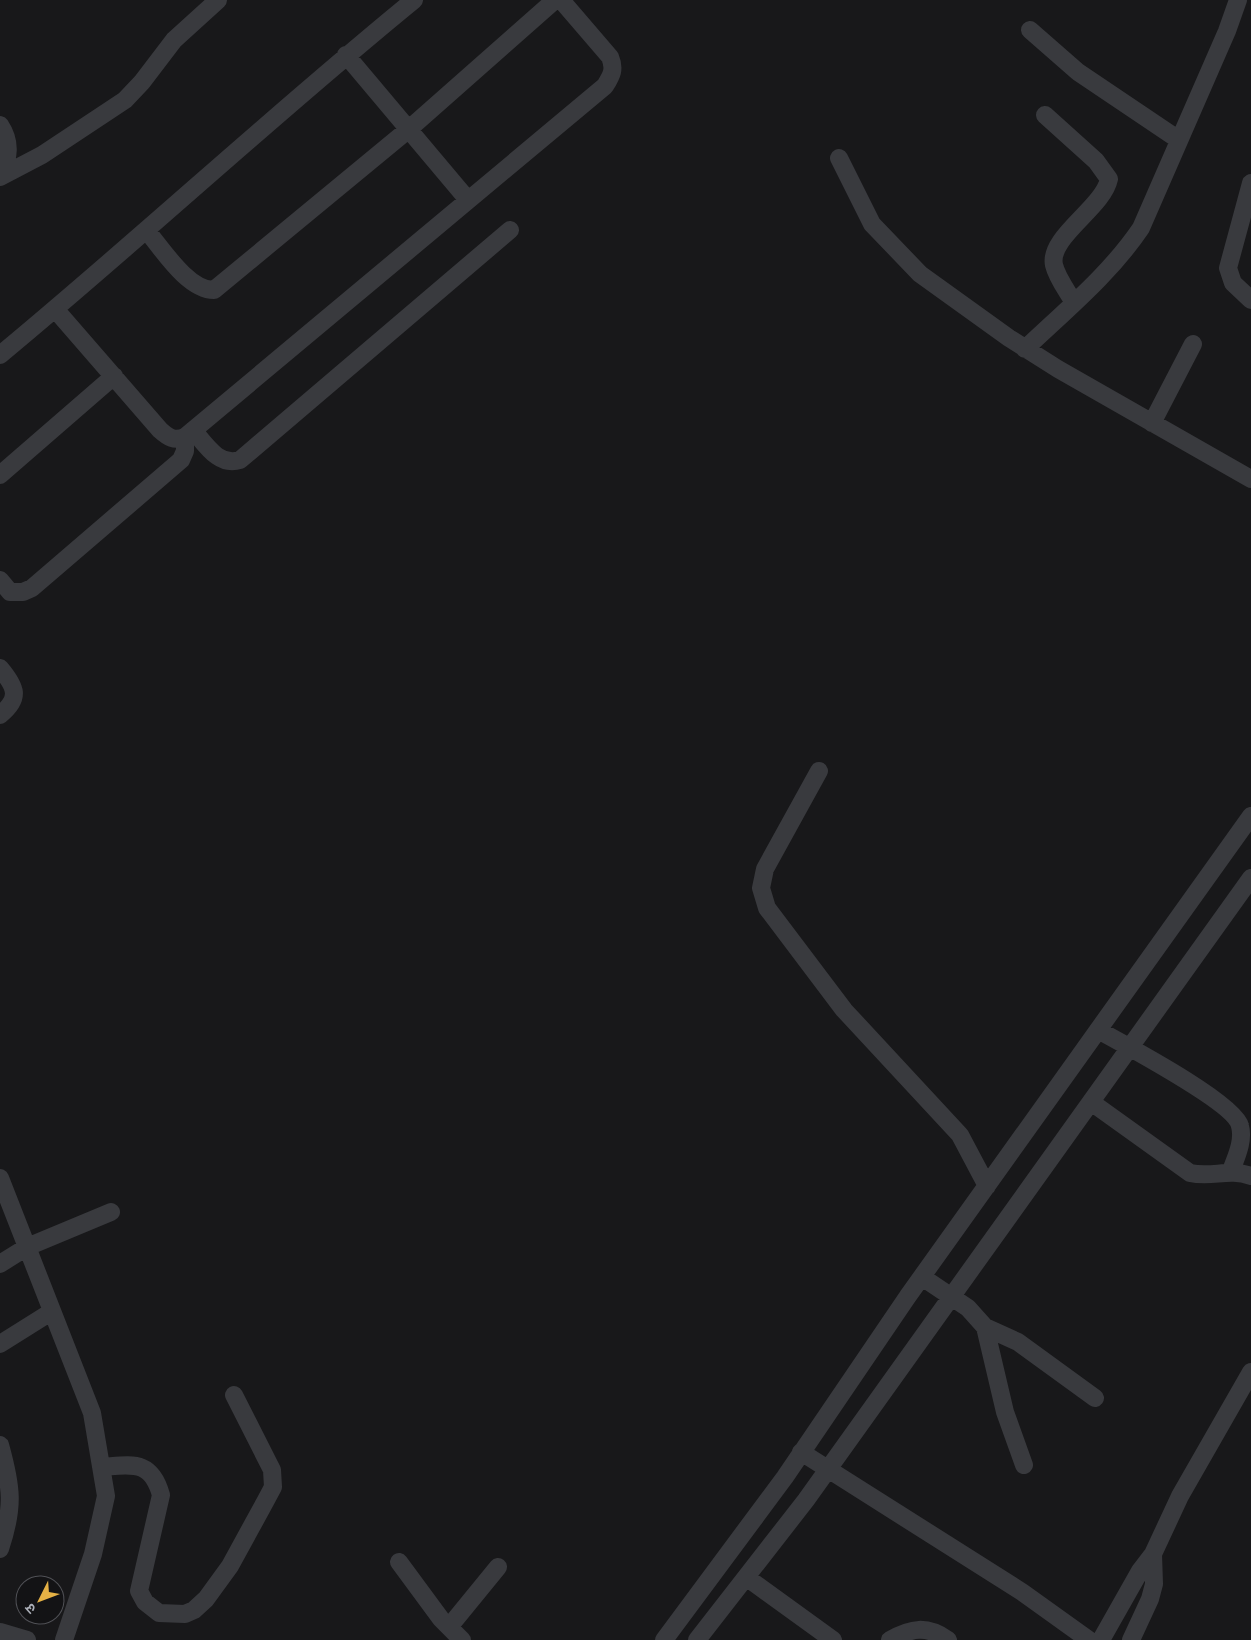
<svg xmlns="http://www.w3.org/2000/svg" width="1251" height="1640" viewBox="0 0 1251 1640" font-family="'Varela Round','Noto Sans Devanagari',sans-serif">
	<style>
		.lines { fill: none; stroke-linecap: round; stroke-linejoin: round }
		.minor { stroke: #393a3e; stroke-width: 18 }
	</style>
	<rect width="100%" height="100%" fill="#18181a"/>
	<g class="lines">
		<!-- minor -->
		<path class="minor" d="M1030,30L1078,72L1179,140
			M346,55L468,200
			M1045,115L1096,161L1109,179C1103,208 1048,237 1054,265C1057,278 1068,292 1074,303
			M0,125C12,143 8,157 2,176
			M839,158L872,224L920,274L1009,338L1058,369L1251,479
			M0,177L42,155L125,100L142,82L174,40L218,0
			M1251,183L1228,268L1233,283L1251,300
			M147,231C163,250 188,290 214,290L409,129L555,0
			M55,309L160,430C169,438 174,441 185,437L605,86C612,75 615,69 610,57L561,0
			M1025,349C1066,310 1110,274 1141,228L1227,31L1238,0
			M0,355C140,239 273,115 414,0
			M1152,423L1193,344
			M193,430C206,445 219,467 240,460L510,230
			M0,475L114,376
			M0,580L10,592H23L32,588L181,460L185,451V437
			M0,668C16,687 21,698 0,715
			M819,771L765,869L761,888L767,908L844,1010L960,1135L987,1186
			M1098,1030C1123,1044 1235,1103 1240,1126C1244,1141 1236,1157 1231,1171
			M1091,1102L1190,1173C1213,1178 1228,1168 1251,1176
			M0,1178L92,1413L106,1496L93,1554L64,1640
			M0,1264L27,1247L111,1212
			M922,1277L968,1308L985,1327L1005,1412L1024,1465
			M985,1327L1018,1342L1095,1398
			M0,1344L51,1312
			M0,1445C12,1488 14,1507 0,1549
			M801,1452L1022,1592L1089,1640
			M101,1467C132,1465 151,1459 161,1495L139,1591L145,1602L159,1613L185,1614L194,1610L206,1599L230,1566L265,1502L273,1487L272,1470L234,1395
			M399,1562L441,1619L462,1640
			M746,1577L833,1640
			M449,1627L498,1567
			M0,1632L27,1640
			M664,1640L785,1477L908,1296L1251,816
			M697,1640L806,1500L1251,878
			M890,1640C911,1628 927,1625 948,1640
			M1101,1640L1140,1571L1153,1554L1180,1496L1251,1372
			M1131,1640L1150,1599L1154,1584L1153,1554"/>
	</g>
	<!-- north arrow -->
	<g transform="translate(40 1600) rotate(228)"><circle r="24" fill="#131315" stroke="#505156"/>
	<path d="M0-4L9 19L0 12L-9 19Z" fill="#e5b145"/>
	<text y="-8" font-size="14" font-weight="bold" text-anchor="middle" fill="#abafb8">उ</text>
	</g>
</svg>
